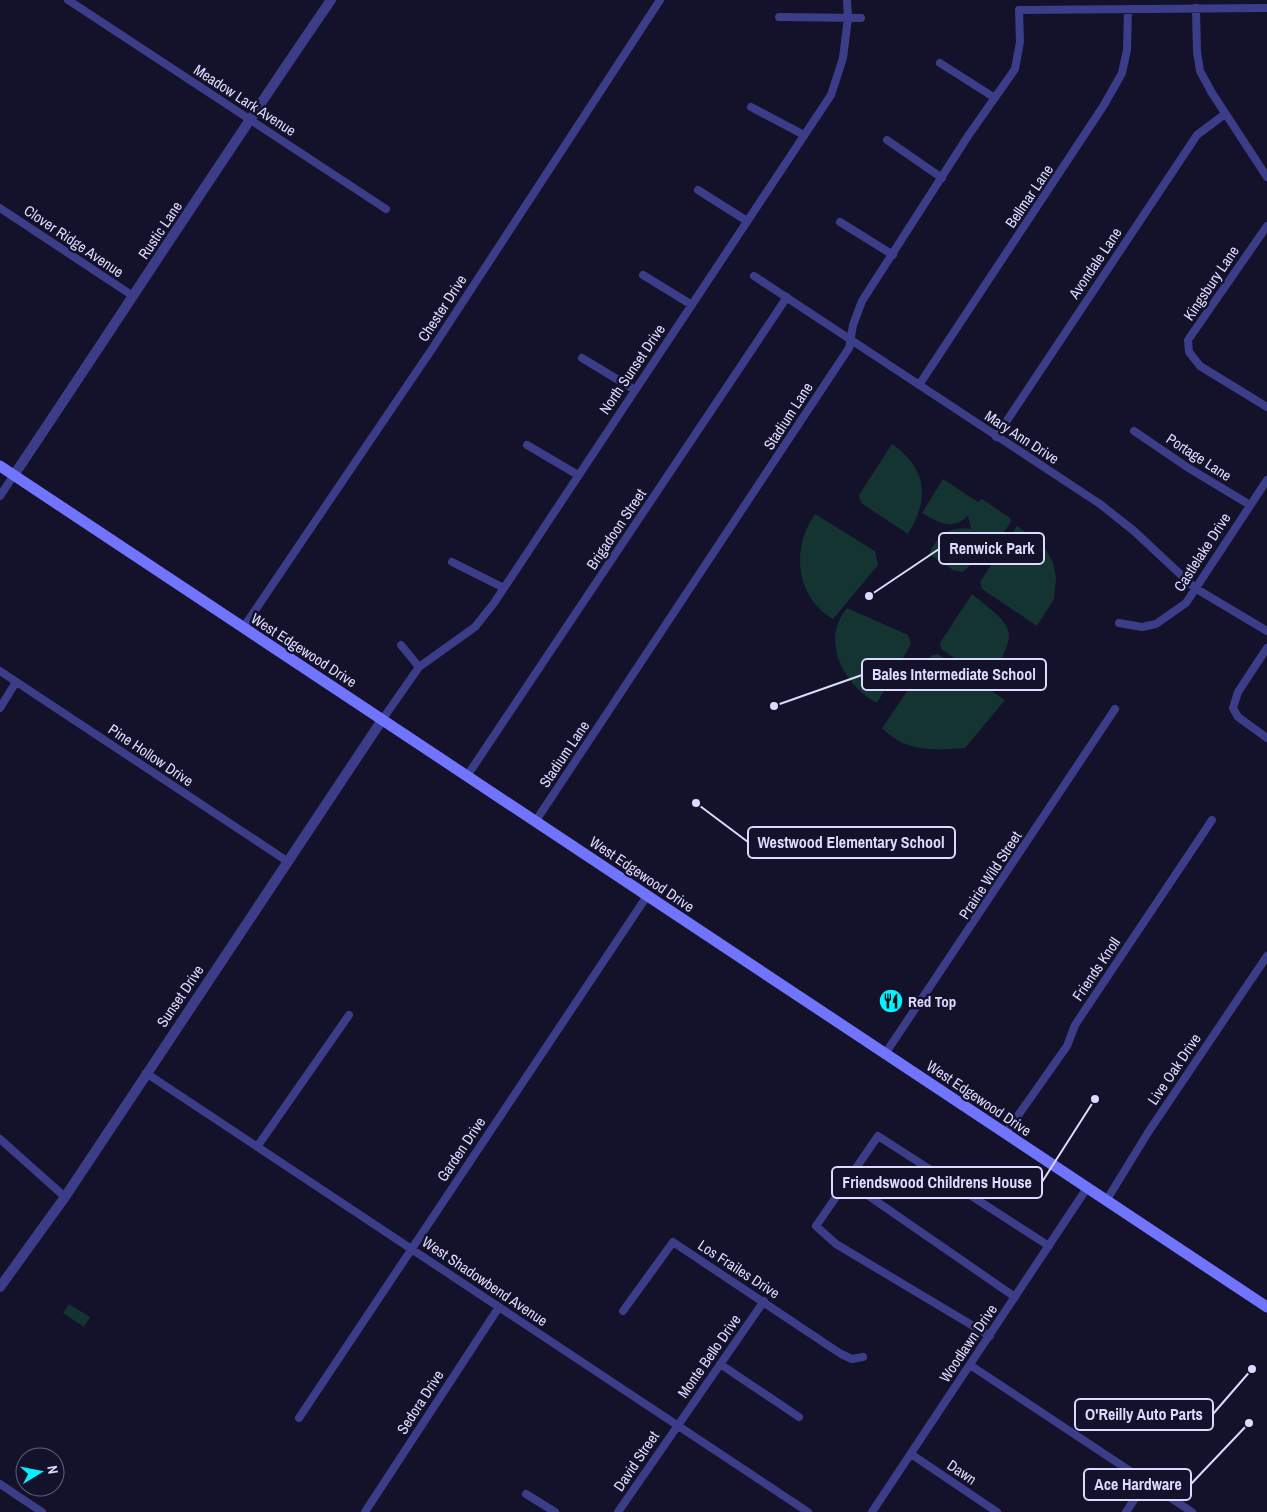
<svg xmlns="http://www.w3.org/2000/svg" width="1267" height="1512" viewBox="0 0 1267 1512" font-family="'Archivo Narrow',sans-serif">
	<style>
		.green { fill: #143432 }
		.lines { fill: none; stroke-linecap: round; stroke-linejoin: round }
		.minor { stroke: #3c3d89; stroke-width: 8 }
		.tertiary { stroke: #3c3d89; stroke-width: 10 }
		.secondary { stroke: #7174ff; stroke-width: 11 }
		.labels { text-anchor: middle; dominant-baseline: central; stroke-width: 5; stroke-linejoin: round; paint-order: stroke }
		.street-label { font-size: 15px; fill: #dddaff; stroke: #14112a }
		.poi-label { font-size: 15px; font-weight: bold; fill: #dddaff; stroke: #14112a; text-anchor: start }
		.leader { fill: none; stroke: #dddaff; stroke-width: 2 }
		.callout-dot { fill: #dddaff; stroke: #14112a; stroke-width: 2 }
		.callout { fill: #14112a; stroke: #dddaff; stroke-width: 2 }
		.callout-label { font-size: 16px; text-anchor: middle; font-weight: bold; fill: #dddaff }
	</style>
	<rect width="100%" height="100%" fill="#14112a"/>
	<!-- green -->
	<path class="green" d="M892,444C927,468 930,499 908,534L861,503L859,495Z
		M943,479L978,502L982,499L1010,518L1011,522L995,544L986,539L970,565L963,572L953,570L929,554C937,535 951,525 971,529L968,516C952,531 939,523 922,513Z
		M815,514L875,551L878,565L833,619C795,597 791,548 815,514Z
		M1017,526L1043,544L1053,563L1056,577L1054,599L1037,626L982,589L980,582Z
		M972,594C1018,631 1018,629 989,681L941,649L940,643Z
		M847,608L908,635L911,644L877,703C845,686 819,641 847,608Z
		M938,654L1005,700L965,748C933,750 907,753 882,728L931,656Z
		M69,1304L90,1317L84,1327L63,1313Z"/>
	<g class="lines">
		<!-- minor -->
		<path class="minor" d="M68,0L386,209
			M1196,8L1197,52L1200,71L1212,93L1267,177
			M779,17L861,18
			M940,63L995,98
			M751,107L804,135
			M887,140L942,178
			M698,190L747,221
			M0,208L133,296
			M840,222L893,255
			M1267,226L1188,340L1189,352L1200,366L1267,407
			M643,275L692,305
			M754,276L1100,504L1134,531L1195,588L1267,631
			M582,358L635,390
			M919,385L1104,105L1122,73L1127,50L1128,9
			M1134,431L1187,467L1250,505
			M996,437L1197,135L1225,114
			M527,445L578,475
			M0,496L14,475
			M452,562L504,588
			M1119,623L1142,627L1156,624L1186,603L1267,480
			M243,628L432,349L660,0
			M401,645L419,667
			M1267,648L1238,692L1233,708L1238,717L1267,738
			M0,671L287,861
			M0,708L16,682
			M382,720L419,667L475,627L494,603L831,95L843,58L848,18L847,0
			M467,776L787,297
			M535,822L849,348L853,325L862,301L968,136L1015,69L1020,42L1019,10L1267,8
			M885,1054L1115,709
			M146,1073L808,1512
			M1005,1134L1067,1046L1075,1025L1212,820
			M0,1139L65,1197
			M257,1147L349,1015
			M847,1181L1015,1297
			M1106,1201L1149,1131L1267,956
			M623,1311L673,1242L841,1354L852,1359L863,1357
			M990,1336L836,1244L816,1226L878,1136L1049,1246
			M720,1364L799,1417
			M970,1365L1192,1512
			M299,1418L647,896
			M911,1454L997,1512
			M0,1484L42,1512
			M526,1494L555,1512
			M365,1512L499,1307
			M618,1512L764,1301
			M872,1512L1087,1188
			M1126,1512L1146,1482"/>
		<!-- tertiary -->
		<path class="tertiary" d="M14,475C120,317 223,157 331,0
			M0,1287L65,1197L382,720"/>
		<!-- secondary -->
		<path class="secondary" d="M0,466L1267,1307"/>
	</g>
	<!-- icons -->
	<defs>
		<g id="restaurant-disc" transform="scale(1.25)"><circle r="9.5" fill="#06f1ff" stroke="#14112a"/><path d="M-5-6h1v4h1v-4h1v4h1v-4h1v5L-1.5 .5V6h-2V.5L-5-1ZM5-6V6H3V1.5H1.5Q1.5-4 5-6Z" fill="#111"/></g>
	</defs>
	<g fill-rule="evenodd">
		<use href="#restaurant-disc" x="891" y="1001"/>
	</g>
	<g class="labels">
		<!-- street labels -->
		<g class="street-label">
			<text transform="translate(245 100) rotate(33)">Meadow Lark Avenue</text>
			<text transform="translate(1029 196) rotate(-56)">Bellmar Lane</text>
			<text transform="translate(160 230) rotate(-56)">Rustic Lane</text>
			<text transform="translate(74 241) rotate(34)">Clover Ridge Avenue</text>
			<text transform="translate(1095 263) rotate(-56)">Avondale Lane</text>
			<text transform="translate(1211 283) rotate(-56)">Kingsbury Lane</text>
			<text transform="translate(442 308) rotate(-57)">Chester Drive</text>
			<text transform="translate(632 369) rotate(-56)">North Sunset Drive</text>
			<text transform="translate(788 416) rotate(-57)">Stadium Lane</text>
			<text transform="translate(1022 437) rotate(33)">Mary Ann Drive</text>
			<text transform="translate(1199 457) rotate(33)">Portage Lane</text>
			<text transform="translate(616 529) rotate(-56)">Brigadoon Street</text>
			<text transform="translate(1202 552) rotate(-57)">Castlelake Drive</text>
			<text transform="translate(304 650) rotate(33)">West Edgewood Drive</text>
			<text transform="translate(564 754) rotate(-56)">Stadium Lane</text>
			<text transform="translate(151 755) rotate(34)">Pine Hollow Drive</text>
			<text transform="translate(642 874) rotate(34)">West Edgewood Drive</text>
			<text transform="translate(990 875) rotate(-57)">Prairie Wild Street</text>
			<text transform="translate(1096 969) rotate(-56)">Friends Knoll</text>
			<text transform="translate(180 996) rotate(-56)">Sunset Drive</text>
			<text transform="translate(1174 1069) rotate(-56)">Live Oak Drive</text>
			<text transform="translate(979 1098) rotate(34)">West Edgewood Drive</text>
			<text transform="translate(461 1149) rotate(-56)">Garden Drive</text>
			<text transform="translate(739 1269) rotate(33)">Los Frailes Drive</text>
			<text transform="translate(485 1281) rotate(34)">West Shadowbend Avenue</text>
			<text transform="translate(968 1343) rotate(-56)">Woodlawn Drive</text>
			<text transform="translate(709 1356) rotate(-55)">Monte Bello Drive</text>
			<text transform="translate(420 1402) rotate(-57)">Sedora Drive</text>
			<text transform="translate(636 1461) rotate(-56)">David Street</text>
			<text transform="translate(962 1472) rotate(34)">Dawn</text>
		</g>
		<!-- poi labels -->
		<g class="poi-label">
			<text x="908" y="1001">Red Top</text>
		</g>
	</g>
	<!-- callouts -->
	<path class="leader" d="M869 596L939 549M774 706L862 675M696 803L748 842M1095 1099L1042 1182M1252 1369L1213 1414M1249 1423L1191 1484"/>
	<g class="callout-dot">
		<circle cx="869" cy="596" r="5"/>
		<circle cx="774" cy="706" r="5"/>
		<circle cx="696" cy="803" r="5"/>
		<circle cx="1095" cy="1099" r="5"/>
		<circle cx="1252" cy="1369" r="5"/>
		<circle cx="1249" cy="1423" r="5"/>
	</g>
	<g class="callout">
		<rect x="939" y="533" width="105" height="31" rx="5"/>
		<rect x="862" y="659" width="184" height="31" rx="5"/>
		<rect x="748" y="827" width="207" height="31" rx="5"/>
		<rect x="832" y="1167" width="210" height="31" rx="5"/>
		<rect x="1075" y="1399" width="138" height="31" rx="5"/>
		<rect x="1084" y="1469" width="107" height="31" rx="5"/>
	</g>
	<g class="callout-label">
		<text x="992" y="554">Renwick Park</text>
		<text x="954" y="680">Bales Intermediate School</text>
		<text x="851" y="848">Westwood Elementary School</text>
		<text x="937" y="1188">Friendswood Childrens House</text>
		<text x="1144" y="1420">O'Reilly Auto Parts</text>
		<text x="1138" y="1490">Ace Hardware</text>
	</g>
	<!-- north arrow -->
	<g transform="translate(40 1472) rotate(80)"><circle r="24" fill="#14112a" stroke="#64617f"/>
	<path d="M0-4L9 19L0 12L-9 19Z" fill="#06f1ff"/>
	<text y="-8" font-size="14" font-weight="bold" text-anchor="middle" fill="#dddaff">N</text>
	</g>
</svg>
